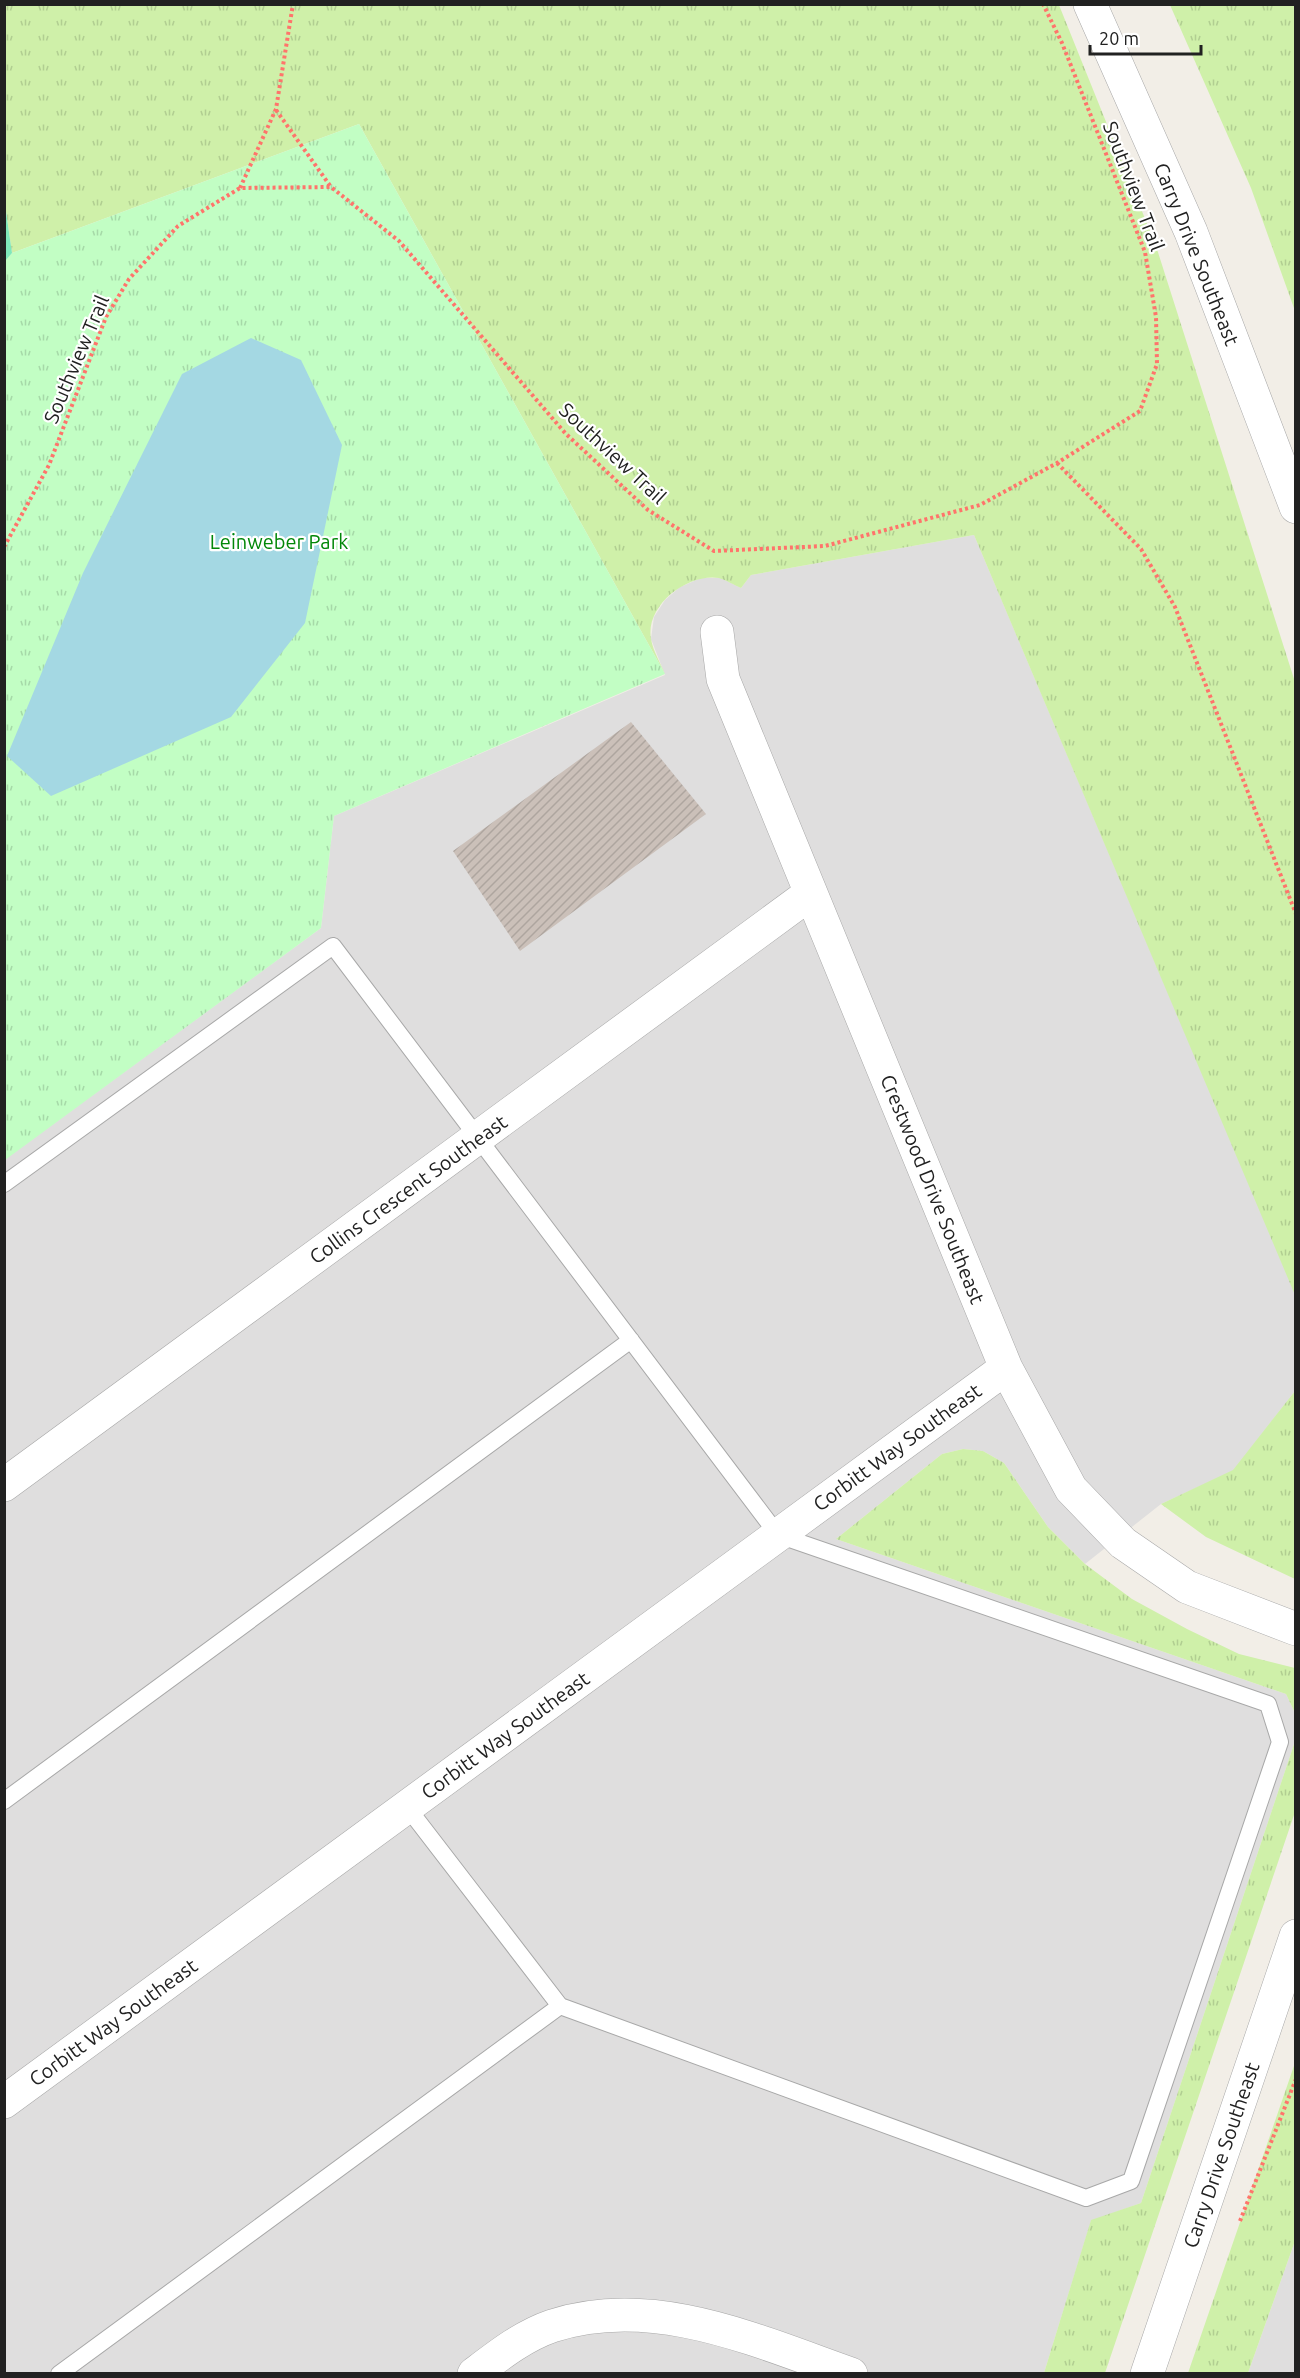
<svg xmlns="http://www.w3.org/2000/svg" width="1300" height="2378" viewBox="0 0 1300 2378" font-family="Ubuntu,sans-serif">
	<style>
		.residential { fill: #dfdede }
		.grass { fill: url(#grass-tufts) }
		.park { fill: url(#park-tufts) }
		.pitch { fill: #7fe8ba }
		.water { fill: #a4d8e3 }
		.building { fill: url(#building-hatch) }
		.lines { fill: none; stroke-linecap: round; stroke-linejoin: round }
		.service-casing { stroke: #a8a8a8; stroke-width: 18 }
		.minor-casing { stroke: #a8a8a8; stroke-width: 34 }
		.tertiary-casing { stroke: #a8a8a8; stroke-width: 34 }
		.path { stroke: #ff746b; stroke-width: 4; stroke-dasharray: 3 3; stroke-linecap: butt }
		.service { stroke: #fff; stroke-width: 16 }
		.minor { stroke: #fff; stroke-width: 33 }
		.tertiary { stroke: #fff; stroke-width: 33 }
		.labels { text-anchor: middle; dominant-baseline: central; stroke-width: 4.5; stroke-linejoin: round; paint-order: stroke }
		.street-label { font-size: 20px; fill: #212121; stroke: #fff }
		.park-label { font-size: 20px; fill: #028708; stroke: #fff }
	</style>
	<defs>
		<pattern id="grass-tufts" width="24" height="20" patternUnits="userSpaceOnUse" patternTransform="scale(1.5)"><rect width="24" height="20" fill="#cff0a9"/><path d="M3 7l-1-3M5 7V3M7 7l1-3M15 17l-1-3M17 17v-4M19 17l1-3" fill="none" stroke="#b1ce91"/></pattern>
		<pattern id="park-tufts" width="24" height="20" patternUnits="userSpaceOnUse" patternTransform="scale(1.5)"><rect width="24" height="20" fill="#c2fec4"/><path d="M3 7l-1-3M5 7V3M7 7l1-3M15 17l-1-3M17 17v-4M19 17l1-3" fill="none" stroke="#a6d9a8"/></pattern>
		<pattern id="building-hatch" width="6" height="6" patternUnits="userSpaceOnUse" patternTransform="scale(1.5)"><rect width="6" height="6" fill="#cbc0b9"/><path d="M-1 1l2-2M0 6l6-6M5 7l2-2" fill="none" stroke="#aea59f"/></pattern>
	</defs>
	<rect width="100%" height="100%" fill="#f2eee7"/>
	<!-- residential -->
	<path class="residential" d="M974,535L1296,1295L1295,1391L1233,1471L1161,1504L1085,1564L1048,1527L1004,1463L983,1451L963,1449L942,1454L836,1539L1286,1694L1295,1713V1741L1141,2203L1091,2221L1044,2373H5L4,1160L321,928L334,816L665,675L651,639L654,617L665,600L680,587L701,578H721L741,588L751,575Z
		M1295,2241V2373H1248Z"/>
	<!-- grass -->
	<path class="grass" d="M4,5H1059L1156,246L1295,682V1295L974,535L751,575L741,588C734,585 726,580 719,578C688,573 645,605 651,639C653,651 661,664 665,674L359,124L12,253L4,198Z
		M1170,5H1295V311L1251,188Z
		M1295,1391V1579L1206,1537L1161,1504L1233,1470Z
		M963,1449L983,1451L1004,1463L1048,1527L1085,1564L1132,1599L1187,1629L1239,1654L1295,1668V1713L1286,1694L836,1539L942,1454Z
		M1295,1741V1812L1105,2373H1044L1091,2220L1141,2203Z
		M1295,2063V2241L1248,2373H1188Z"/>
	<!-- park -->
	<path class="park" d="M359,124L665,674L334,816L321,928L5,1160L4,261L12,253Z"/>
	<!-- pitch -->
	<path class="pitch" d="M4,198L12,253L5,261H4Z"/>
	<!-- water -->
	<path class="water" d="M251,338L301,360L342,445L305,623L231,717L51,796L7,756L83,573L182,374Z"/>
	<!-- building -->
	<path class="building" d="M631,722L706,814L520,951L453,851Z"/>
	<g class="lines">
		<!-- service casing -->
		<g class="service-casing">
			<path id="service" d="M4,1184L333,946L778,1535L1268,1704L1280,1742L1131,2181L1086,2198L560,2006L407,1807
				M4,1801L631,1340
				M59,2374L560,2006"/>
		</g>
		<!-- minor casing -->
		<g class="minor-casing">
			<path id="minor" d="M717,632L723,679L1006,1368L1071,1489L1123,1543L1187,1587L1296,1629
				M4,1485L811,893
				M4,2102L1006,1368
				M474,2374C499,2355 523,2336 552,2326C653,2293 757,2341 851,2374"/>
		</g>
		<!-- tertiary casing -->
		<g class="tertiary-casing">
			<path id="tertiary" d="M1090,4L1191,232L1296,507
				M1147,2374L1296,1936"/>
		</g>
		<!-- path -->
		<path class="path" d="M276,110L331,187
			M240,188L276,109L293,4
			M1057,463L1141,549L1175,607L1296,914
			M4,547L49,465L106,317L129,279L178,226L240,188L331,187L399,241L566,434L648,510L714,551L825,546L980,505L1057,463L1140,411L1157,364L1156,317L1145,252L1062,43L1043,4
			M1240,2221L1296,2079"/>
		<!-- service -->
		<use href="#service" class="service"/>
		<!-- minor -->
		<use href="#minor" class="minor"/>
		<!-- tertiary -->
		<use href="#tertiary" class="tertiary"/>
	</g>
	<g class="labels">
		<!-- street labels -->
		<g class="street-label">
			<text transform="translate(1134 186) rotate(69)">Southview Trail</text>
			<text transform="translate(1197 254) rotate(68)">Carry Drive Southeast</text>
			<text transform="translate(76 359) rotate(-67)">Southview Trail</text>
			<text transform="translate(613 453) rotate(43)">Southview Trail</text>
			<text transform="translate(408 1189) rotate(-36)">Collins Crescent Southeast</text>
			<text transform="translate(933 1189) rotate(68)">Crestwood Drive Southeast</text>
			<text transform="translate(897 1447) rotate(-36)">Corbitt Way Southeast</text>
			<text transform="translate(505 1735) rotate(-36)">Corbitt Way Southeast</text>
			<text transform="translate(113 2022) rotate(-36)">Corbitt Way Southeast</text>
			<text transform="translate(1221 2155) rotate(-71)">Carry Drive Southeast</text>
		</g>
		<!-- park labels -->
		<g class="park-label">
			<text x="279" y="541">Leinweber Park</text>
		</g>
	</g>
	<!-- border -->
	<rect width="1300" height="2378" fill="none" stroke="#212121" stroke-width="12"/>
	<!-- scale -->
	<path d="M1090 45v9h111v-9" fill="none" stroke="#212121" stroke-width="3"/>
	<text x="1099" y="45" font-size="18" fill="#212121" stroke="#ffffff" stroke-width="4.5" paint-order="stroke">20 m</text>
</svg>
